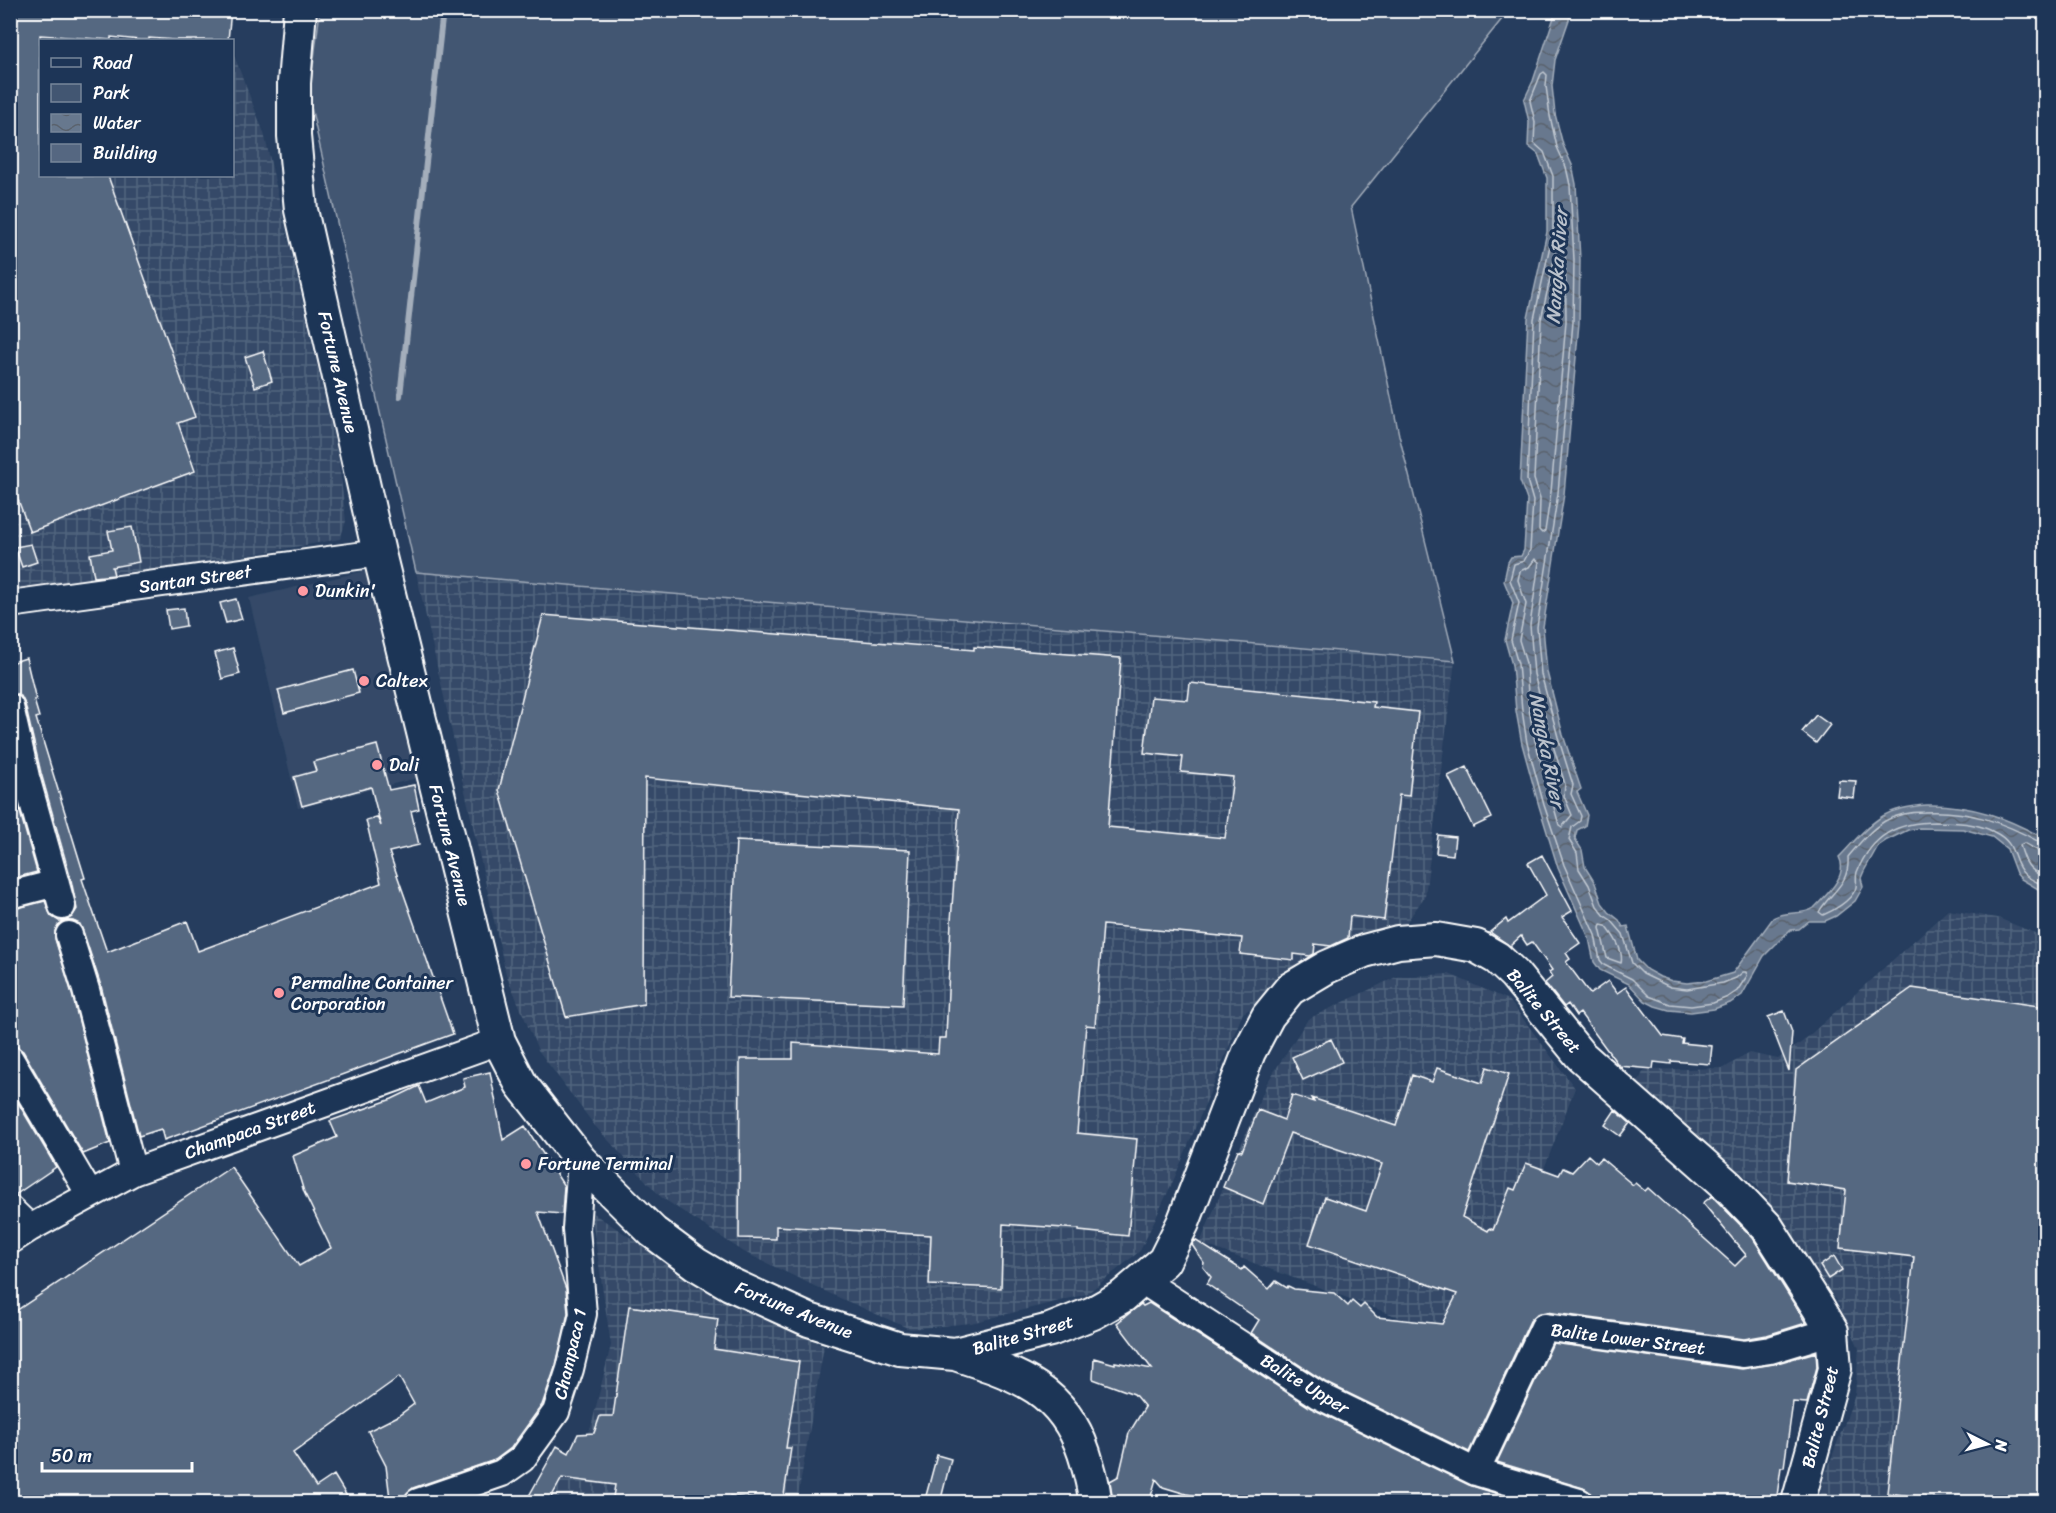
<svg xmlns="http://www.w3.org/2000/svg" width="2056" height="1513" viewBox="0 0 2056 1513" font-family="Sriracha,sans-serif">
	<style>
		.built { fill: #344a68 }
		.industrial { fill: url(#industrial-grid) }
		.green { fill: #425672; stroke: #a0aab8; stroke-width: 1.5 }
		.water { fill: url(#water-waves); stroke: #a4aebb; stroke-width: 1.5 }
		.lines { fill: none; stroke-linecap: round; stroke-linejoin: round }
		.shore { stroke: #c2c9d2; stroke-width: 1.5 }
		.stream { stroke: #a4aebb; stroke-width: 6 }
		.building { fill: #556781; stroke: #fff; stroke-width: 1.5 }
		.minor-casing { stroke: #fff; stroke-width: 30 }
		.major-casing { stroke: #fff; stroke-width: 36 }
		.minor { stroke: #1d3557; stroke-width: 26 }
		.major { stroke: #1d3557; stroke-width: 32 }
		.poi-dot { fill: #ff9aa2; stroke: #1d3557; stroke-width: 2 }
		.labels { text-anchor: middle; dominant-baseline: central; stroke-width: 6; stroke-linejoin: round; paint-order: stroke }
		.street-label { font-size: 18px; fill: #fff; stroke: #1d3557 }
		.poi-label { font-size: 18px; fill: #fff; stroke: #1d3557; text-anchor: start }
		.water-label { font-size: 20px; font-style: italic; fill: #bbc2cc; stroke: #1d3557 }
	</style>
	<defs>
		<pattern id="industrial-grid" width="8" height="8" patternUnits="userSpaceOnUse" patternTransform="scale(1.5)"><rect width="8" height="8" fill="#344a68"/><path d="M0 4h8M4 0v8" fill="none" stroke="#52657f"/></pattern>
		<pattern id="water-waves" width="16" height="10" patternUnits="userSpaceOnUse" patternTransform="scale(1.5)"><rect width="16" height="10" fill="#67788e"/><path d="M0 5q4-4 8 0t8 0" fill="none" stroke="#5a626d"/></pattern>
	</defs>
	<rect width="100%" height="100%" fill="#263d5e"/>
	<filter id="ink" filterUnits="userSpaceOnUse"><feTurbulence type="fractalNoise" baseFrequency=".0167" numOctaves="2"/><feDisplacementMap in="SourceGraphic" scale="12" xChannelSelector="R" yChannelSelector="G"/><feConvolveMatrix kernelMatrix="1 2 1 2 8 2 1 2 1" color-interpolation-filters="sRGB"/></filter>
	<g filter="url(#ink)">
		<!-- built -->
		<path class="built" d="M373,569L425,776L298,808L249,598Z"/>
		<!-- industrial -->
		<path class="industrial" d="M11,39L83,40H40V176H232L233,53L264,133L339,462L346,521L340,539L89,583L11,593Z
			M416,572L1455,661L1425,896L1397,936L1315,970L1243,1013L1174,1179L1140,1251L1087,1294L971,1323L910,1329L831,1294L744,1252L661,1197L595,1126L538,1050L506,974Z
			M1948,910L1998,918L2045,937V1502H1819L1823,1481L1855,1395L1859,1348L1839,1304L1757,1186L1668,1113L1637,1085L1644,1070L1724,1068L1749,1053L1778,1059L1802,1042Z
			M1449,974L1509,1000L1575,1088L1476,1346L1200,1243L1267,1083L1308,1019L1396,977Z
			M591,1212L733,1304L824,1346L797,1502H546L591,1427L611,1345Z"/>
		<!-- green -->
		<path class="green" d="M320,11H1506L1502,19L1351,207L1399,435L1455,661L416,572L309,98Z"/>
		<!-- water -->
		<path class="water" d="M1556,11H1572L1555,60L1552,86L1555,114L1563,145L1572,165L1576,184L1580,260L1579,323L1564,494L1543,627L1547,672L1563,735L1581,789L1577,792L1587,815L1585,826L1577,830L1575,839L1582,850L1585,867L1595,883L1602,903L1609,912L1619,920L1623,927L1628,926L1637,960L1647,970L1660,977L1672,981L1687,983L1706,981L1733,973L1773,918C1786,910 1802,916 1814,908C1826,895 1849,876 1839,857C1853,843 1866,826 1883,816C1896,808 1912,806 1927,805C1971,804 2008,818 2045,839V893L2021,879L2016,873L2007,849L1992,837L1963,829L1919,828L1908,830L1887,840L1878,846L1864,871L1861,878L1863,887L1855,901L1836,916L1825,921H1809L1799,929L1790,930L1764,956L1742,995L1730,1003L1714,1009L1691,1012L1669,1010L1655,1006L1645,1001L1629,984L1600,970L1594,962L1589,938L1558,868L1539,806L1522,744L1516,711L1512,665L1505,640L1513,603L1504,581L1508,562L1511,557L1521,556L1524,550L1527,500L1520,481L1528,318L1547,232V178L1538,154L1528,146L1529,122L1524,100L1533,81Z"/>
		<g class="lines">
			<!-- shore -->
			<path class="shore" d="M1544,72L1547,75L1546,86L1550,116L1557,147L1566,167L1570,185L1574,260L1573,322L1558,493L1537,627L1541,674L1558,737L1573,785L1571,794L1581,816L1580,821L1572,827L1569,840L1577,853L1579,869L1589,885L1597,906L1605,916L1611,920L1623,934L1632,963L1643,974L1670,987L1687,989L1723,983L1736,978L1743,972H1746L1747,976L1737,991L1728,997L1713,1003L1691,1006L1670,1004L1649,996L1632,979L1604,965L1600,960L1595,935L1564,865L1544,805L1527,743L1522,710L1518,664L1511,640L1519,603L1510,580L1514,564L1524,561L1530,550L1533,501L1527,480L1534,319L1553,232V176L1544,152L1534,143L1535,122L1530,101L1541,74Z
				M1562,235L1565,237L1566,322L1551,492L1545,531L1542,533L1539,530L1540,499L1534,479L1541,320L1559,237Z
				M1535,559L1539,562L1530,625L1534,674L1551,739L1565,784L1564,796L1572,815L1562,827L1559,825L1535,741L1529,709L1526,663L1519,640L1526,604L1518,580L1520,571L1529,567Z
				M2046,844L2041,843C2004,822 1969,810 1925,812C1911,812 1897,814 1885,821C1870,830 1859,844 1848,857C1850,885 1831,891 1819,912L1823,915C1833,911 1850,901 1855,890C1858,884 1855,879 1857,872C1872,835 1897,822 1936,822C1956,823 1976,822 1994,832C2019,844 2010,861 2025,875C2031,880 2039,883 2046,886
				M2046,852L2039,851L2024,843L2020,845C2025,863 2028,870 2046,878
				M1601,925L1606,926C1614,936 1624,950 1621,963L1607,958L1600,928Z"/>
			<!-- stream -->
			<path class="stream" d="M400,396L443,10"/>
		</g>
		<!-- building -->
		<path class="building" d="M10,10H231L228,40H174L149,38V40H140L111,37V40L40,35V176H108L195,417L178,423L195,471L30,532L10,478Z
			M263,351L272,381L255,387L245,357Z
			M132,527L139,562L112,567L114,575L94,577L90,554L112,550L108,531Z
			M31,544L37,562L22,567L15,547Z
			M236,599L242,619L226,623L220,603Z
			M184,608L186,626L169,629L166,610Z
			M543,615L974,650V647L1121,658L1108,827L1225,838L1233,777L1181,772L1183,757L1144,753L1151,697L1188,700L1190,683L1374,702L1373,707L1418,712L1409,796L1399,795L1384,920L1350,916L1348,938L1331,946L1315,944L1314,954L1310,956L1294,954V960L1240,954L1242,938L1103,925L1095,1026L1086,1025L1077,1133L1137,1139L1128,1236L1079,1231V1229L1003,1224L1001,1288L929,1285L931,1235L776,1226V1239L739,1238L740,1059H793V1043L938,1054L939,1038H946L951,921L959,809L645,778L644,1004L566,1017L499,790Z
			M233,648L240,674L222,679L215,653Z
			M26,658L36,700H34L39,717L36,718L85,878L82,879L107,952L187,921L198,951L381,883L366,820L377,817L381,826L371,787L302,806L294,777L316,771L313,762L377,745L389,790L414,785L419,809L411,811L419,845L389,852L453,1034L164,1140L161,1129L139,1136L101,986L83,931L80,924L73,921H64L58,925L55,931V939L72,994L110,1143L83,1154L23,1051L14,1045L10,1035V910L45,901L51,916L59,921H65L72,917L77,909L71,880L41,773L25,704L21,696L12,693L10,687V663Z
			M353,670L359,693L284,713L278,690Z
			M1816,715L1830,725L1816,743L1802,732Z
			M1467,767L1492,818L1473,827L1448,776Z
			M10,777L37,872L10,879Z
			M1839,780L1856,781L1854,798L1837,796Z
			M1438,835L1455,837L1453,855L1436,853Z
			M736,841L910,850L903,1005L728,997Z
			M1542,855L1572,911L1562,917L1580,943L1566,953L1570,959L1566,962L1590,994L1608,981L1617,993L1626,987L1663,1036L1683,1039L1682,1043L1712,1046L1710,1064L1671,1061V1064L1654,1062L1653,1069L1619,1066L1580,1013L1576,1016L1568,1004L1564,1007L1545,983L1552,977L1549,972L1552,970L1532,942L1527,945L1521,936L1510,946L1490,932L1506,919L1508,923L1546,895L1528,863Z
			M1912,988L2046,1007V1503H1970L1887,1493L1914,1257L1840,1248L1846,1190L1787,1181L1796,1070Z
			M1784,1011L1792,1032L1789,1071L1768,1017Z
			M1331,1039L1342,1062L1303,1080L1292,1057Z
			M1487,1067L1509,1074L1462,1217L1488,1231L1490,1228L1493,1230L1510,1188L1515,1190L1526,1163L1559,1175L1563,1168L1572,1172L1588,1155L1597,1163L1601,1158L1633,1185L1635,1183L1645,1191L1648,1188L1735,1266L1746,1255L1703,1203L1712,1196L1753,1238L1806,1323L1767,1335L1744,1339L1546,1312L1537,1314L1530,1321L1469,1452L1325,1382L1251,1333L1259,1320L1207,1284L1211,1277L1203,1267L1204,1263L1192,1245L1195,1240L1242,1270L1244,1267L1269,1289L1276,1281L1287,1288L1288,1286L1294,1289L1334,1293L1348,1306L1352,1301L1360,1308L1364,1304L1377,1317L1442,1324L1457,1294L1309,1244L1325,1197L1366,1211L1382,1164L1290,1133L1263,1204L1223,1187L1238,1150L1242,1151L1258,1110L1284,1120L1292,1095L1314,1102L1312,1098L1396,1126L1412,1075L1432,1082L1437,1068L1482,1083Z
			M490,1072L503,1140L525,1126L564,1186L562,1214L538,1212L566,1289L568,1313L556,1365L542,1405L511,1448L495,1460L413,1488L404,1497L390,1498L386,1466L368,1431L398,1416L414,1404L399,1377L293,1453L316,1487L334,1475L351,1503H10V1315L231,1167L299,1266L331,1248L304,1192L293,1156L337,1137L330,1121L392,1099L419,1086L426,1103L465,1087L463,1078Z
			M10,1089L56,1167L15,1195L10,1194Z
			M1615,1110L1630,1123L1620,1136L1605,1125Z
			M1834,1256L1842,1270L1828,1279L1820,1266Z
			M1149,1303L1311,1408L1469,1485L1527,1503H1324L1305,1500V1503H1241L1186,1494L1163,1487L1156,1479L1149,1503H1113L1110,1481L1119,1476L1129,1433L1145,1407L1134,1394L1093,1379L1094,1358L1115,1364V1362L1152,1369L1117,1323L1141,1304L1143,1306Z
			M629,1306L718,1319L714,1349L799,1362L786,1448H791L783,1502L730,1496L729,1503H612L615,1485L562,1478L548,1503H525L557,1446L569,1453L578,1434L594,1433L600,1416H613Z
			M1553,1343L1742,1369L1774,1364L1816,1352L1817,1367L1807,1403L1793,1402L1784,1467H1781L1776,1503H1594L1590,1492L1583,1488L1497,1462Z
			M937,1455L951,1459L940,1503H924Z"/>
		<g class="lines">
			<!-- minor casing -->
			<g class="minor-casing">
				<path id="minor" d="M10,604L379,553
					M10,707L26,777L62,906
					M10,895L56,883
					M69,935L86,990L133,1172
					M10,1059L90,1195
					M10,1209L30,1228
					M10,1241L30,1228L133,1172L499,1041
					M1143,1281L1318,1395L1476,1472L1579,1502
					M1476,1472L1544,1327L1744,1354L1770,1350L1832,1331
					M418,1502L502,1473L522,1459L556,1412L570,1369L583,1314L576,1229L581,1161"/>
			</g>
			<!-- major casing -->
			<g class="major-casing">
				<path id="major" d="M300,10L294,83V136L301,210L379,553L499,1041L521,1084L581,1161L653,1232L696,1264L730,1284L809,1320L900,1349L955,1354L1050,1330L1093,1313L1123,1296L1164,1261L1183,1223L1249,1052L1268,1016L1290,989L1327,967L1364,951L1398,942L1436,939L1476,946L1497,958L1514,974L1580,1055L1728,1186L1767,1227L1818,1307L1832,1331L1835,1369L1798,1502
					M955,1354C1015,1374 1062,1387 1084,1453C1089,1469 1094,1485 1095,1502"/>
			</g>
			<!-- minor -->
			<use href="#minor" class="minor"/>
			<!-- major -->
			<use href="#major" class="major"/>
		</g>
	</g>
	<!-- markers -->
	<g class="poi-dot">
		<circle cx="303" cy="591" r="6"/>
		<circle cx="364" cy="681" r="6"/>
		<circle cx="377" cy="765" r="6"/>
		<circle cx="279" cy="993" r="6"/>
		<circle cx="526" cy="1164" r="6"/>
	</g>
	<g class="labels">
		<!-- street labels -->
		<g class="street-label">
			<text transform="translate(338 372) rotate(77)">Fortune Avenue</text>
			<text transform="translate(195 579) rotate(-8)">Santan Street</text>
			<text transform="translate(450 845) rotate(76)">Fortune Avenue</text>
			<text transform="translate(1544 1011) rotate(50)">Balite Street</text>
			<text transform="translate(250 1130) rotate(-20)">Champaca Street</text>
			<text transform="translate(794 1310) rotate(22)">Fortune Avenue</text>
			<text transform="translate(1023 1335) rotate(-16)">Balite Street</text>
			<text transform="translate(1628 1339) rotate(7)">Balite Lower Street</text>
			<text transform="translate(570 1354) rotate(-77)">Champaca 1</text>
			<text transform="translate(1305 1384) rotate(31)">Balite Upper</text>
			<text transform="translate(1820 1417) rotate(-76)">Balite Street</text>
		</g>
		<!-- poi labels -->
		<g class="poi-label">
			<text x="315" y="591">Dunkin'</text>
			<text x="376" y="681">Caltex</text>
			<text x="389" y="765">Dali</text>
			<text x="291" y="983">Permaline Container<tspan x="291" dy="21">Corporation</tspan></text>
			<text x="538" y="1164">Fortune Terminal</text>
		</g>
		<!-- water labels -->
		<g class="water-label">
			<text transform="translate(1557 266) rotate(-86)">Nangka River</text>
			<text transform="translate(1547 750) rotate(79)">Nangka River</text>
		</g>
	</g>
	<!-- margin -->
	<rect width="2056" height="1513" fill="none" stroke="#1d3557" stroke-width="36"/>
	<rect x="18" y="18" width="2020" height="1477" fill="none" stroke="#fff" stroke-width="2" filter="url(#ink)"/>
	<!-- legend -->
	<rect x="39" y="39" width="195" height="138" fill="#1d3557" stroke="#77869a" stroke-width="1.5"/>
	<rect x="51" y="58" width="30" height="9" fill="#1d3557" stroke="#77869a" stroke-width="1.5"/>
	<text x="93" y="69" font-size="18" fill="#ffffff">Road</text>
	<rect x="51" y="84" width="30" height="18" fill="#425672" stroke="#77869a" stroke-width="1.5"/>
	<text x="93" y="99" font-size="18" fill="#ffffff">Park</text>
	<rect x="51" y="114" width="30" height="18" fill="url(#water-waves)" stroke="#77869a" stroke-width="1.5"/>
	<text x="93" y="129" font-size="18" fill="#ffffff">Water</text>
	<rect x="51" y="144" width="30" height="18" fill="#556781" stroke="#77869a" stroke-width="1.5"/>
	<text x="93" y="159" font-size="18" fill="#ffffff">Building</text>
	<!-- north arrow -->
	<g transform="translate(1987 1444) rotate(96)" stroke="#1d3557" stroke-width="4.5" paint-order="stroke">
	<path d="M0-4.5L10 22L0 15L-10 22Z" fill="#ffffff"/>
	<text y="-9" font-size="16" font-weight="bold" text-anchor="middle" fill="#ffffff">N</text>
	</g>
	<!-- scale -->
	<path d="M42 1462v9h150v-9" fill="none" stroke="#ffffff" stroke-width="3"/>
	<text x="51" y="1462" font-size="18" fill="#ffffff" stroke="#1d3557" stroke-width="4.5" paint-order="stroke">50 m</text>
</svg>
